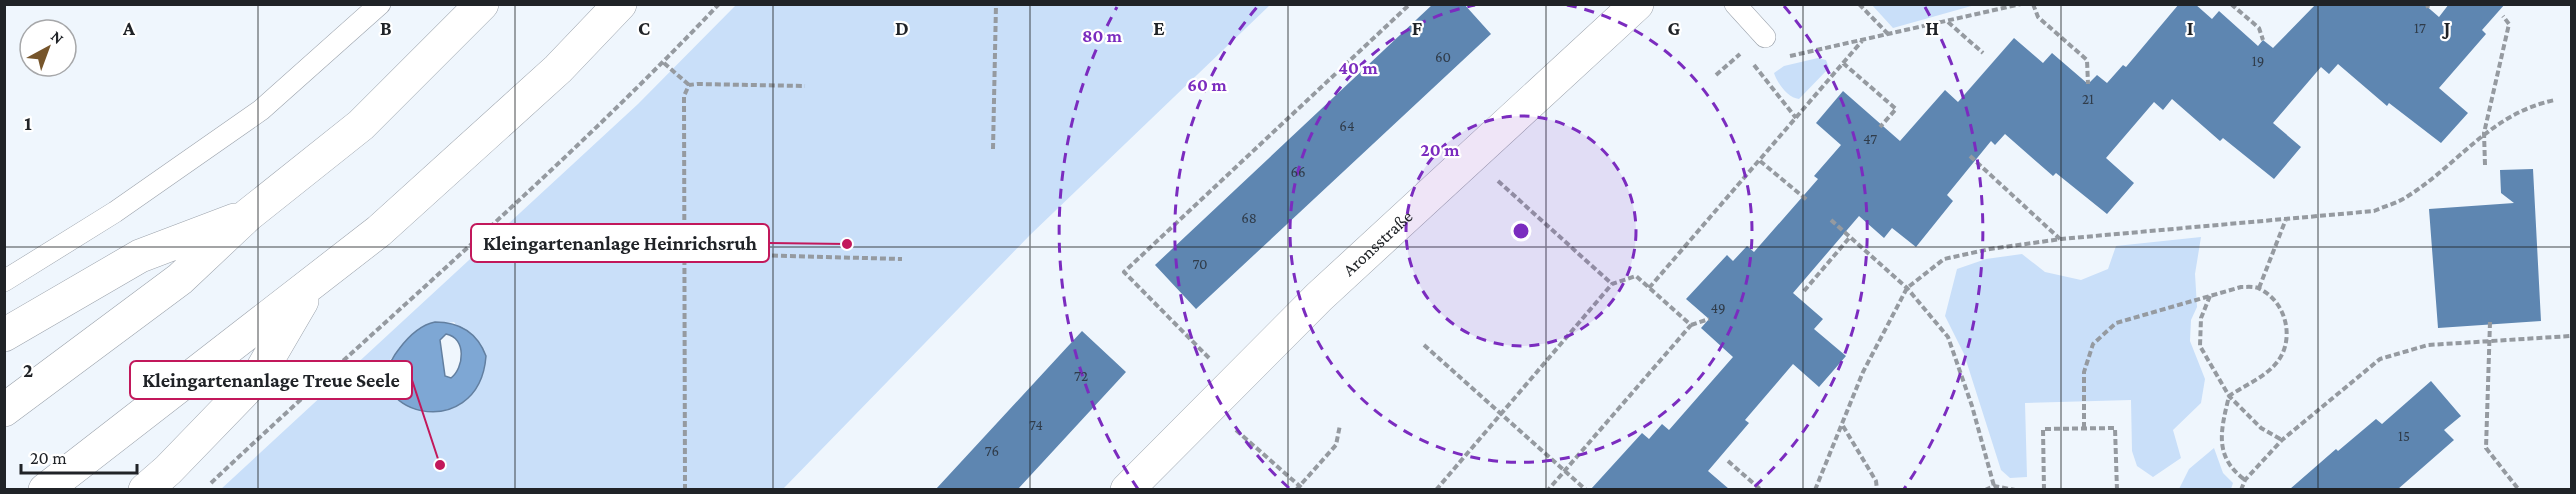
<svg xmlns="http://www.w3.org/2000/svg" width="2576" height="494" viewBox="0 0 2576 494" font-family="'Crimson Pro',serif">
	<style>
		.green { fill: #c9dff9; fill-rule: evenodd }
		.water { fill: #7ea7d4; stroke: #627fa0; stroke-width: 1.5; fill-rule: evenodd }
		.building { fill: #5e86b1 }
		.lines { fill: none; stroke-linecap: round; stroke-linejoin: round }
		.lane-casing { stroke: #9ca3ac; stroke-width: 22 }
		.street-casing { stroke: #9ca3ac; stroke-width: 34 }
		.highway-casing { stroke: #9ca3ac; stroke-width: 34 }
		.path { stroke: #959aa0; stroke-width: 4; stroke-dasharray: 6 3; stroke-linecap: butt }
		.lane { stroke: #fff; stroke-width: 21 }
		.street { stroke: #fff; stroke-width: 33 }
		.highway { stroke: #fff; stroke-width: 33 }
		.grid { fill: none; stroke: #202327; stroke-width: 1.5; stroke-opacity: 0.55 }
		.ring { fill: none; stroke: #7b2cbf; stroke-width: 3; stroke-dasharray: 10 8 }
		.labels { text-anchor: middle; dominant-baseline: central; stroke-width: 4.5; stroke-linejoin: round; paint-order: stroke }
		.number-label { font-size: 15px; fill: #303c4a }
		.street-label { font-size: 18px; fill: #202327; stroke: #fff }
		.grid-label { font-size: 20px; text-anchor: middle; font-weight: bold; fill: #202327; stroke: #fff; stroke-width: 4.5; stroke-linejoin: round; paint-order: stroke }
		.centre { fill: #7b2cbf; stroke: #fff; stroke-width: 3 }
		.ring-label { font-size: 18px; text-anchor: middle; font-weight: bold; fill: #7b2cbf; stroke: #fff; stroke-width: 4.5; stroke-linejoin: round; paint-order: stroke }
		.leader { fill: none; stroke: #c2185b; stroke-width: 2 }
		.callout-dot { fill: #c2185b; stroke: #fff; stroke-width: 2 }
		.callout { fill: #fff; stroke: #c2185b; stroke-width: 2 }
		.callout-label { font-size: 20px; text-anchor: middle; font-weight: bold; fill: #202327 }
	</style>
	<rect width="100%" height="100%" fill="#eff6fd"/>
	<!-- green -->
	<path class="green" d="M736,5H1270L1030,235L783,489L220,490L638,104ZM454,322L485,367L467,400L390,360L419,328Z
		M1872,5H1975L1893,28Z
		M1818,58L1826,60L1829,68L1799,99C1788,98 1777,83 1774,73L1784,66Z
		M2201,237L2195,274L2197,307L2191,320L2190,341L2205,379L2201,403L2173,430L2181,458L2153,477L2137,466L2132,451L2131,400L2025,403L2027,477L2010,478L2001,470L1964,354L1945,316L1957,269L1986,259L2022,254L2045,272L2081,280L2108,269L2116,246Z
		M2214,448L2223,473L2233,483L2231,489H2179L2189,469Z"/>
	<!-- water -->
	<path class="water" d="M435,322C460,322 477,332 486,356C479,448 349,412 399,349C408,337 420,325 435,322ZM446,334C467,338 464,368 451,378L445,376L440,340Z"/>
	<!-- building -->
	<path class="building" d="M1433,4H1464L1491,34L1196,309L1155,265Z
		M2179,4H2195L2212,19L2219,11L2258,46L2263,40L2273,48L2316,4H2424L2439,17L2449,4H2505L2482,30L2486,34L2439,88L2468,113L2441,143L2389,103L2387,106L2338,64L2329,74L2321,67L2273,123L2301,147L2274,179L2223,138L2220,141L2172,99L2163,110L2154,102L2106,158L2134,183L2107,214L2056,173L2053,176L2005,134L1995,145L1991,141L1947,195L1953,201L1916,247L1892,228L1884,238L1859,216L1793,293L1823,319L1814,329L1846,356L1819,387L1793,364L1745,420L1749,423L1708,471L1729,489H1591L1642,433L1649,439L1662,424L1669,430L1733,357L1701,328L1709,319L1686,299L1727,255L1733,261L1747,246L1754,252L1818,179L1814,176L1841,145L1816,123L1843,91L1900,141L1945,90L1958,102L2014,38L2043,63L2052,53L2088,84L2097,75L2107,83L2123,65L2126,67Z
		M2533,169L2541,321L2438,328L2429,209L2514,203L2501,193L2500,170Z
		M1082,331L1126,372L1018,489H936Z
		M2431,381L2461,416L2444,430L2454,440L2398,489H2290L2336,449L2338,451L2376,419L2382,424Z"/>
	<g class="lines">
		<!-- lane casing -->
		<g class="lane-casing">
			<path id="lane" d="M1735,4L1765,37
				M4,281L115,212L261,110L380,4"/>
		</g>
		<!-- street casing -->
		<g class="street-casing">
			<g id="street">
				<path id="s1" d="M1127,490L1319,297L1637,4"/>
			</g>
		</g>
		<!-- highway casing -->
		<g class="highway-casing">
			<path id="highway" d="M4,335L140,256L235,220
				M4,410L180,279L248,215L361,125L482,4
				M45,490L379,231L558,69L620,4
				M145,490L168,470L257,378L302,301"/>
		</g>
		<!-- path -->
		<path class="path" d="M1859,4L1888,34
			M2033,4L2038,17L2087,60L2088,84
			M2231,4L2259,28L2263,40
			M2427,4L2428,8
			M1948,22L1983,53
			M1790,56L2021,4
			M664,63L689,85
			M1843,63L1896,109L1880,127
			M1754,65L1796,118
			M1716,75L1740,54
			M993,149L996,4
			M1970,156L2060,239
			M1760,161L1807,200
			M2485,165L2484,133L2509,24L2503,16
			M1498,181L1612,284
			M1831,220L1907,288L1948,337L1972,406L1994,486
			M673,253L902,259
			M1649,288L1862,41
			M2259,288L2286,219
			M1804,291L1850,237
			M2210,296L2201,318L2200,346L2229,396L2261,428L2282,440
			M2490,322L2486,448L2519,490
			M1691,325L1709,319
			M1424,345L1586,490
			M1209,358L1124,272L1410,4
			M1843,426L1876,481L1877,490
			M2084,428V372L2093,344L2116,323L2241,287C2247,287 2255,286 2260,289C2286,302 2295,338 2278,361C2266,377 2245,385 2229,396C2221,430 2213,456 2245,480
			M1236,430L1304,490
			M1728,461L1761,490
			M211,483C380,323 559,173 719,4
			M685,490L684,96L689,85L697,84L805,86
			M1296,490L1336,445L1340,425
			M1436,490L1612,284L1636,276L1691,325L1548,490
			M1815,490L1863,372L1907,288L1944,259L1990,249L2061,239L2374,211C2385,206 2398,203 2408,196C2460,163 2491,113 2555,100
			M1985,490L1994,486L2015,490
			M2044,490L2043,429L2115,428L2117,490
			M2241,490L2245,480L2282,440L2380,359L2428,345L2571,336"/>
		<!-- lane -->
		<use href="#lane" class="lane"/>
		<!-- street -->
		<use href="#street" class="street"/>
		<!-- highway -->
		<use href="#highway" class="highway"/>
	</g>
	<!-- grid -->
	<path class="grid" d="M258,4V490M515,4V490M773,4V490M1030,4V490M1288,4V490M1546,4V490M1803,4V490M2061,4V490M2318,4V490M4,247H2572"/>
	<!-- distance rings -->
	<circle cx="1521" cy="231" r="115" fill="#7b2cbf" fill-opacity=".12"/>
	<g class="ring">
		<circle cx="1521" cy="231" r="115"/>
		<path d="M1567 5A231 231 0 1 1 1475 5"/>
		<path d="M1289 488A346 346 0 0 1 1258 6M1784 6A346 346 0 0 1 1753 488"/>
		<path d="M1138 489A462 462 0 0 1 1117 7M1925 7A462 462 0 0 1 1904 489"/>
	</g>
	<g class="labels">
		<!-- number labels -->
		<g class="number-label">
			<text x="2420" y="28">17</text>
			<text x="1443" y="57">60</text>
			<text x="2258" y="61">19</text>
			<text x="2088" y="99">21</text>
			<text x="1347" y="126">64</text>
			<text x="1870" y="139">47</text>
			<text x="1298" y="172">66</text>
			<text x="1249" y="218">68</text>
			<text x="1200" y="264">70</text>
			<text x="1718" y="308">49</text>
			<text x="1081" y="376">72</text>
			<text x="1036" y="425">74</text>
			<text x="2404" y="436">15</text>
			<text x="992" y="451">76</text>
		</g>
		<!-- street labels -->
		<g class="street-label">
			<text stroke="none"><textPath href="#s1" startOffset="352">Aronsstraße</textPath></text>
		</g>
	</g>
	<g class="grid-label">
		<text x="129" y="35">A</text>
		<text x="386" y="35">B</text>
		<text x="644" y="35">C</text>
		<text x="902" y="35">D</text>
		<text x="1159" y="35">E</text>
		<text x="1417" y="35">F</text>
		<text x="1674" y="35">G</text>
		<text x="1932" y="35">H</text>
		<text x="2190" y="35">I</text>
		<text x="2447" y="35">J</text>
		<text x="28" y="130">1</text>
		<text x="28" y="377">2</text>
	</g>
	<circle cx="1521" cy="231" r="9" class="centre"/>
	<g class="ring-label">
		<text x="1102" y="42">80 m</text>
		<text x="1358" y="74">40 m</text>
		<text x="1207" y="91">60 m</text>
		<text x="1440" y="156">20 m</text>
	</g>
	<!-- callouts -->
	<path class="leader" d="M847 244L769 243M440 465L412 380"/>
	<g class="callout-dot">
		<circle cx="847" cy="244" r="6"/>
		<circle cx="440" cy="465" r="6"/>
	</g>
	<g class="callout">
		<rect x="471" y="224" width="298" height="38" rx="6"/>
		<rect x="130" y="361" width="282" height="38" rx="6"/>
	</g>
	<g class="callout-label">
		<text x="620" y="250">Kleingartenanlage Heinrichsruh</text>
		<text x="271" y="387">Kleingartenanlage Treue Seele</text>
	</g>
	<!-- border -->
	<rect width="2576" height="494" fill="none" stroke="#202327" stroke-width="12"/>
	<!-- north arrow -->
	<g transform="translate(48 48) rotate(41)"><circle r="28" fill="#ffffff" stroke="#a6a7a9" stroke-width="1.5"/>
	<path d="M0-4.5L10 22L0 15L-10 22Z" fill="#76552b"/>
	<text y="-9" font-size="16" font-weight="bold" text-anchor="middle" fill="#202327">N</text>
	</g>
	<!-- scale -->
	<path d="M21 464v9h116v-9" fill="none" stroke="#202327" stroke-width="3"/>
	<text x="30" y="464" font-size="18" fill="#202327" stroke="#ffffff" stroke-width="4.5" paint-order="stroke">20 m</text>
</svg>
